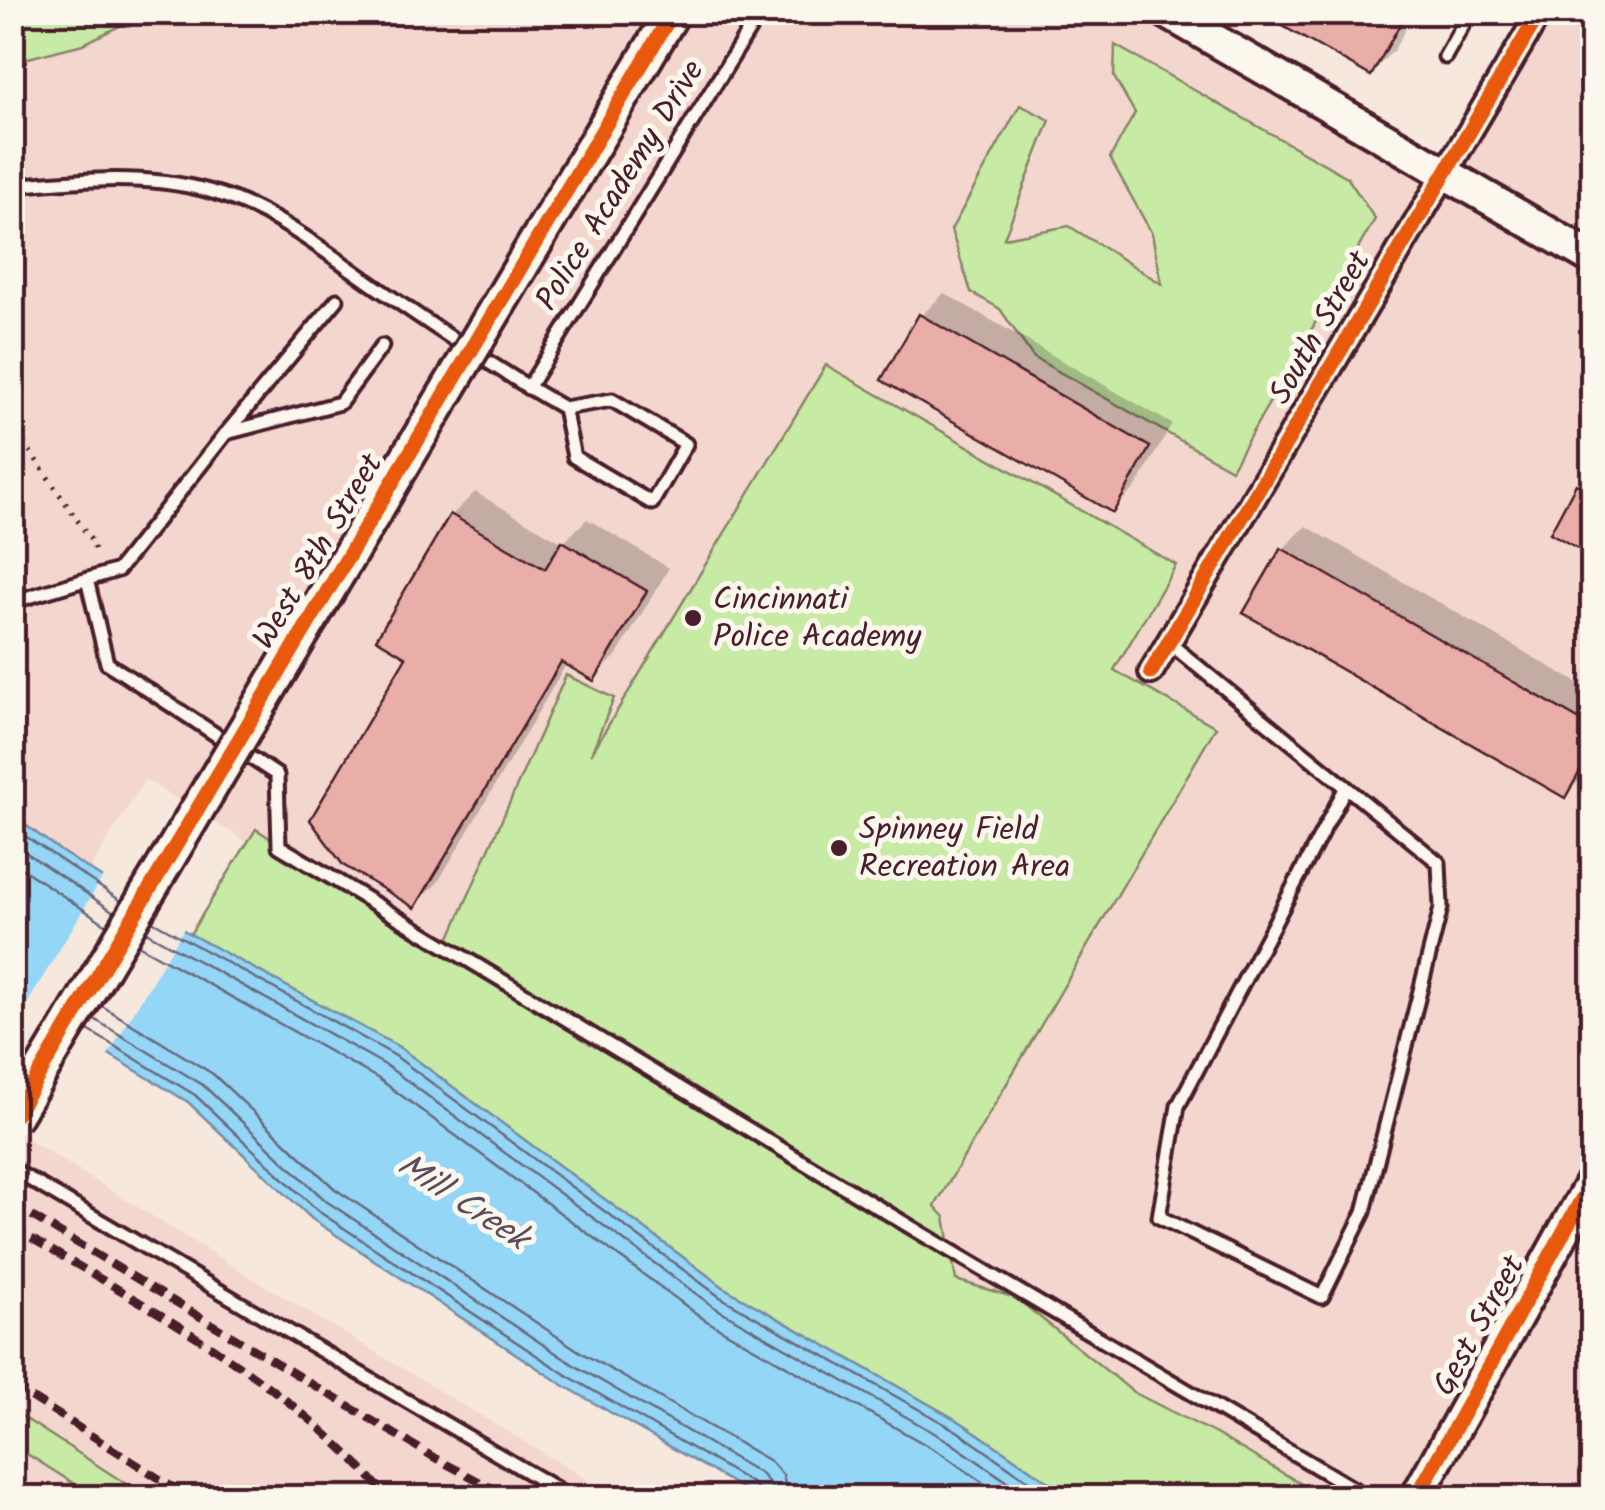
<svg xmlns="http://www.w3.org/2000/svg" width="1605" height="1510" viewBox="0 0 1605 1510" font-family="Kalam,sans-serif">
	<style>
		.built { fill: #f3d7ce }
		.green { fill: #c7eaa4; stroke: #888468; stroke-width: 2.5 }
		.water { fill: #94d6f6; stroke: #768da5; stroke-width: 2.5 }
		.pier { fill: #f7e8de }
		.shadow { fill: #0003 }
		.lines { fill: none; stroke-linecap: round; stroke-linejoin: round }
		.shore { stroke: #68687c; stroke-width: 2.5 }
		.building { fill: #e9aea7; stroke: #4a1f2b; stroke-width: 2.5 }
		.service-casing { stroke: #4a1f2b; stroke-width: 19 }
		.minor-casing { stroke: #4a1f2b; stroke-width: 30 }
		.tertiary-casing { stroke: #4a1f2b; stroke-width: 38 }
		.path { stroke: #4a1f2b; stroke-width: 5; stroke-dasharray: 2.5 8; stroke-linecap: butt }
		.service { stroke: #fbf7ec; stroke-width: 11 }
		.minor { stroke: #fbf7ec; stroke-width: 22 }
		.tertiary { stroke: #fbf7ec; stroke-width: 30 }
		.rail { stroke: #4a1f2b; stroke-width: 8; stroke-dasharray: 15 8; stroke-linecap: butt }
		.secondary-bridge-casing { stroke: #4a1f2b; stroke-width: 40; stroke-linecap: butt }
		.secondary-bridge { stroke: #fbf7ec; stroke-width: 32 }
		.cycleway-casing { stroke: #fbf7ec; stroke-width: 21 }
		.cycleway { stroke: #e8590c; stroke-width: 15 }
		.poi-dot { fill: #4a1f2b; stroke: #fbf7ec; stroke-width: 4 }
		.labels { text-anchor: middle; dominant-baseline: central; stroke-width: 10; stroke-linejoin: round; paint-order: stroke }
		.street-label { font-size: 32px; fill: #4a1f2b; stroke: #fbf7ec }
		.poi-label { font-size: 32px; fill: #4a1f2b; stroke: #fbf7ec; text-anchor: start }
		.water-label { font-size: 35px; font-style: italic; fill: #5c4d5e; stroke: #fbf7ec }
	</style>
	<rect width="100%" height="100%" fill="#f7e8de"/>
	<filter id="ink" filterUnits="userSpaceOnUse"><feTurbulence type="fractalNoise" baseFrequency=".01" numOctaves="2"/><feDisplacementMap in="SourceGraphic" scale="20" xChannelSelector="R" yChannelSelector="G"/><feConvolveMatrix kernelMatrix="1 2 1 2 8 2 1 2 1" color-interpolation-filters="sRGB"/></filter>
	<g filter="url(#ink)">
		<!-- built -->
		<path class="built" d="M146,12L1166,13L1445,171L1540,13H1592V1497H1071L911,1245L145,780L13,994V62L83,44Z
			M12,1129L244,1273L616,1497H13Z"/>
		<!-- green -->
		<path class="green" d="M13,12H146V13L83,44L13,62Z
			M1115,45L1347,177L1375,219L1231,469L1033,357L1000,309L971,292L951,230L1020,105L1050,120L1004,238L1069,226L1162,284L1152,234L1110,158L1135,113L1114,77Z
			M826,365L1176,565L1114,670L1216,727L935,1206L945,1217L956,1280L1016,1298L1133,1392L1216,1434L1300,1483L1305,1497H1071L962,1423L726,1289L399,1047L190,934L256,829L443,953L566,675L614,698L591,754Z
			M12,1410L134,1489L145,1497H95L13,1445Z"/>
		<!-- water -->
		<path class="water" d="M12,815L62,852L190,934L399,1047L726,1289L962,1423L1071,1497H757L563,1385L312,1219L188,1102L13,996Z"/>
		<!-- pier -->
		<path class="pier" d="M105,873L186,925L106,1058L24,1009Z"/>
		<!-- shadow -->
		<path class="shadow" d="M1263,12H1415L1394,50L1371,73Z
			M944,293L1172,424L1136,487L1113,510L921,316Z
			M1592,472V553L1553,532L1578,486Z
			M475,492L563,543L587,519L669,568L617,655L594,678L567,663L438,882L415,905L409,656L379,639L452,515Z
			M1306,526L1592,691V764L1588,772L1565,795L1283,549Z"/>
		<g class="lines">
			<!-- shore -->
			<path class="shore" d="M12,827L121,901
				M12,843L114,912
				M12,862L107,925
				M152,921L394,1055L720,1297L957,1431L1053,1498
				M146,932L387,1066L714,1307L950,1442L1031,1498
				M138,945L379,1079L705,1320L942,1454L1005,1498
				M102,1006L213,1074L335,1189L582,1353L770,1461L783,1475L788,1498
				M94,1019L203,1085L326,1201L574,1365L761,1474L771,1485L773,1498
				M88,1030L195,1095L318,1211L568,1376L755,1485L760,1498"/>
		</g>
		<!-- building -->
		<path class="building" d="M1258,12H1407L1371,76Z
			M919,314L1150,447L1113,513L881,380Z
			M1576,484L1592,493V556L1550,533Z
			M450,514L545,569L562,541L647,591L594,681L561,662L415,908L343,865L310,820L406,657L376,639Z
			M1281,548L1592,727V750L1565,798L1243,613Z"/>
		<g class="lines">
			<!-- service casing -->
			<g class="service-casing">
				<path id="service" d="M1445,57L1470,12
					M12,186C78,180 145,173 209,191C275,209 329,255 385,293C443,333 503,373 564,408L612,400L686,444L652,503L574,457L564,408
					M528,388L760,12
					M228,431L337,300
					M87,579L107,663L277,775L279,846L924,1235L1369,1498
					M12,602L118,570L226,433L340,403L382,346
					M1168,642L1439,863L1441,908L1364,1212L1322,1297L1159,1217L1178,1106L1346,787
					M12,1169L572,1498"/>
			</g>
			<!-- minor casing -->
			<g class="minor-casing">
				<path id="minor" d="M1151,672L1540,12"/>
			</g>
			<!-- tertiary casing -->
			<g class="tertiary-casing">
				<path id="tertiary" d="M1166,12L1592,258
					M1416,1498L1592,1181"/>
			</g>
			<!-- path -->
			<path class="path" d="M12,425L93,543L96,557"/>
			<!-- service -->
			<use href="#service" class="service"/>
			<!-- minor -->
			<use href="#minor" class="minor"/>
			<!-- tertiary -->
			<use href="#tertiary" class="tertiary"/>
			<!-- rail -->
			<path class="rail" d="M12,1204L435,1458L511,1498
				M12,1227C140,1303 293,1382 388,1498
				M12,1385L190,1498"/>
			<!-- secondary-bridge casing -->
			<g class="secondary-bridge-casing">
				<path id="secondary-bridge" d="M12,1120L673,12"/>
			</g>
			<!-- secondary-bridge -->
			<use href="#secondary-bridge" class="secondary-bridge"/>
			<!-- cycleway casing -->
			<g class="cycleway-casing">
				<path id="cycleway" d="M1151,672L1540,12
					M12,1120L673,12
					M1416,1498L1592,1181"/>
			</g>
			<!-- cycleway -->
			<use href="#cycleway" class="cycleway"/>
		</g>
	</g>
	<!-- markers -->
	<g class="poi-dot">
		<circle cx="693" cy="618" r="10"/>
		<circle cx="839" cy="848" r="10"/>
	</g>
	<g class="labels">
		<!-- street labels -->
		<g class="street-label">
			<text transform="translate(621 186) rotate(-58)">Police Academy Drive</text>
			<text transform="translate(1321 328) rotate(-60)">South Street</text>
			<text transform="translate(319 552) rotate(-59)">West 8th Street</text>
			<text transform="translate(1480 1326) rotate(-61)">Gest Street</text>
		</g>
		<!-- poi labels -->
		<g class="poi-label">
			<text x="713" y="600">Cincinnati<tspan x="713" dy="37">Police Academy</tspan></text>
			<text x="859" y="830">Spinney Field<tspan x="859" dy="37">Recreation Area</tspan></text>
		</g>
		<!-- water labels -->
		<g class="water-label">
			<text transform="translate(462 1203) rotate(33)">Mill Creek</text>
		</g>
	</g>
	<!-- margin -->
	<rect width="1605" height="1510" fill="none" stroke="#fbf7ec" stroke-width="50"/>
	<rect x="25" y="25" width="1555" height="1460" fill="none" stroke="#4a1f2b" stroke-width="4" filter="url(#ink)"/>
</svg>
